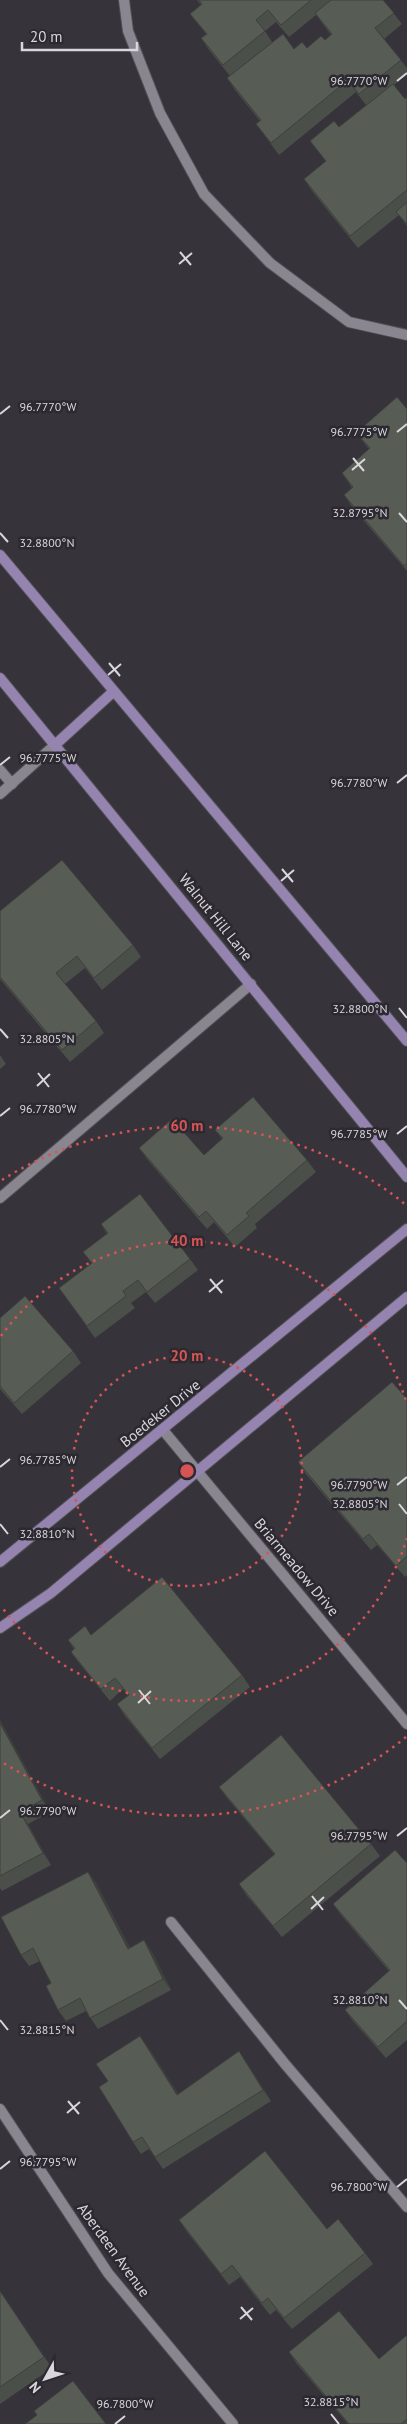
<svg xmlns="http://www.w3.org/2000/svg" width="407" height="2424" viewBox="0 0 407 2424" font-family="'PT Sans',sans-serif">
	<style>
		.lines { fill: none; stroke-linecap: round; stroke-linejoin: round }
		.lane-casing { stroke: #525056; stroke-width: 12 }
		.street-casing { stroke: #525056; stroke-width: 12 }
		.secondary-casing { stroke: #525056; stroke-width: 12 }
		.lane { stroke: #898690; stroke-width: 10 }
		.street { stroke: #898690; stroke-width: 10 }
		.secondary { stroke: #9484af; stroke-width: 10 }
		.wall { fill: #4b4f49; fill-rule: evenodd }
		.shaded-wall { fill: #3d403c }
		.building { fill: #575c55; stroke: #3d403c }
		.ticks { fill: none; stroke: #d9d7dc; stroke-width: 2 }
		.ring { fill: none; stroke: #d75455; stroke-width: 2.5; stroke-dasharray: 2.5 5 }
		.labels { text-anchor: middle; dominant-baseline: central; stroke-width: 5; stroke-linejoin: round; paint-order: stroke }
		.street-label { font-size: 15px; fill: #d9d7dc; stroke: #2c2931 }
		.ticks-label { font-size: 12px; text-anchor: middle; fill: #d9d7dc; stroke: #2c2931; stroke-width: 5; stroke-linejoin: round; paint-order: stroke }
		.centre { fill: #d75455; stroke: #2c2931; stroke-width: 2.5 }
		.ring-label { font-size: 15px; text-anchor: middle; font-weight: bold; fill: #d75455; stroke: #2c2931; stroke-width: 5; stroke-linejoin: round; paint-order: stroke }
	</style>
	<rect width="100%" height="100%" fill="#36333b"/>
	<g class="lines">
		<!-- lane casing -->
		<g class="lane-casing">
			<path id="lane" d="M0,770L12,784
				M0,1198L251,984
				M171,1922L285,2064L407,2207"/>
		</g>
		<!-- street casing -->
		<g class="street-casing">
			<path id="street" d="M124,0L128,31L160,113L204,194L270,263L349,322L407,335
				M0,794L56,744
				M163,1430L407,1724
				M0,2109L108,2273L233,2424"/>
		</g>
		<!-- secondary casing -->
		<g class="secondary-casing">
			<path id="secondary" d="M0,555L407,1041
				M0,678L407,1177
				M56,744L114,691
				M0,1562L407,1229
				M0,1628L51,1593L407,1297"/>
		</g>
		<!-- lane -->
		<use href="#lane" class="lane"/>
		<!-- street -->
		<use href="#street" class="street"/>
		<!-- secondary -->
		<use href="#secondary" class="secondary"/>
	</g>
	<!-- wall -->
	<path class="wall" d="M197,0H383L402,24L384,39L407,68V74L394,85L405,99L407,97V226L399,215L358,248L312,191L304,179L326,162L310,141L339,127L366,105L356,92L279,155L256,124L260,121L235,90L227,78L230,76L209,50L201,38L206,34L190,14L201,5ZM316,15L331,35L325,40L307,48L294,49L272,42L265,31L276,22L289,37Z
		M407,409V571L352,507L344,495L352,488L342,473L369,449L356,433Z
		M0,911L133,945L141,957L102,990L85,968L65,984L96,1021L104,1033L70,1062L0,979Z
		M0,1055L6,1064L0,1069Z
		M215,1130L307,1160L316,1172L255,1224L257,1228L235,1247L214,1222L207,1229L147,1159L139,1148L204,1155L222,1139Z
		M101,1224L190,1259L198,1270L155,1303L146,1292L131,1303L135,1308L95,1338L59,1288L92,1264L83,1252L107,1234Z
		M0,1318L73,1351L81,1363L22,1414L0,1389Z
		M407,1399V1575L405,1577L377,1545L371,1550L306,1474L298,1462Z
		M91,1635L242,1675L250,1687L160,1759L125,1716L117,1704L128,1696L123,1689L110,1701L79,1663L71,1652L74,1649L68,1640Z
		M0,1720L50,1812L28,1824L51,1865L2,1891L0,1888Z
		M219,1787L371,1844L380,1856L282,1937L247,1896L239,1884L275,1855L227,1798Z
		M407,1863V2040L386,2058L353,2021L345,2010L389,1971L341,1915L333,1904Z
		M88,1872L96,1883L130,1948L144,1940L152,1952L171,1990L98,2029L86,2011L66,2021L58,2010L51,1983L40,1961L29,1966L21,1955Z
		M140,2036L178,2094L247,2063L271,2101L163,2169L149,2149L141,2154L133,2142L108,2081Z
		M179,2220L327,2229L365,2253L373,2264L292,2329L276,2310L270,2315L240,2277L229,2285L187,2232Z
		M0,2291L52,2368L0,2404Z
		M407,2335V2424H348L297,2364L289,2352L379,2359Z"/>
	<!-- shaded-wall -->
	<path class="shaded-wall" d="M0,1720L50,1812L42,1800L0,1723Z
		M20,1812L28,1824L51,1865L43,1853Z
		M88,1872L96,1883L136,1960L128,1949Z
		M144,1940L152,1952L171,1990L163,1979Z
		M140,2036L149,2048L186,2106L177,2095Z
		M239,2051L247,2063L271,2101L263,2090Z"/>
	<!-- building -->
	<path class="building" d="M199,0H311L281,25L268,10L256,20L265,31L223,65L201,38L207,34L190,14L202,4Z
		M331,0H383L394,13L375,28L401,60L359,94L348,80L271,143L256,124L261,120L227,78L283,34L294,49L302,42L307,48L321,36L325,40L332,34L315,13Z
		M393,84L405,99L407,97V190L350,236L304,179L326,161L310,141L334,121L339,127Z
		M407,202V224L396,212Z
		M397,397L407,409V563L404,566L344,495L353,487L342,473L370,448L356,433Z
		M62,860L133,945L94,978L77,956L56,973L96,1021L62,1050L0,977V911Z
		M253,1097L307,1160L246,1213L249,1216L227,1235L206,1211L199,1217L139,1148L172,1119L204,1155L223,1138L215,1130Z
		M140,1194L190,1259L147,1292L138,1280L123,1291L126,1296L87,1326L59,1288L92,1263L83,1252L108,1233L101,1224Z
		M25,1296L73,1351L14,1403L0,1386V1318Z
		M392,1382L407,1399V1556L396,1566L369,1534L363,1539L298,1462Z
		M162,1577L242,1675L152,1748L117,1704L129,1695L115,1678L101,1689L71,1652L75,1648L68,1640L85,1626L91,1635Z
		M0,1723L42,1800L20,1812L43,1853L0,1876Z
		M281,1735L371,1844L273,1926L239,1884L275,1854L219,1787Z
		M395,1850L407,1863V2021L378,2047L345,2010L390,1970L333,1904Z
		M88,1872L128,1949L144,1940L163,1979L90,2018L80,1998L58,2010L46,1986L51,1983L33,1948L21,1955L1,1917Z
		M140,2036L177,2095L239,2051L263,2090L155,2157L142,2137L133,2142L99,2087L108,2081L96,2064Z
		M265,2151L327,2229L338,2219L365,2253L284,2318L268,2298L262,2303L232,2265L221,2274L179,2220Z
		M0,2291L44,2357L0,2387Z
		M339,2311L379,2359L407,2335V2419L401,2424H349L289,2352Z
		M73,2381L106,2424H25L37,2415L34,2411Z"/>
	<!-- ticks -->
	<path class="ticks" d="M397,81L407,73M180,252L191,265M179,264L192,253M0,414L10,406M397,432L407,424M353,458L364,471M352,470L365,459M399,513L407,522M0,533L8,542M109,663L120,676M108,675L121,664M0,765L10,757M397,783L407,775M282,869L293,882M281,881L294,870M399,1008L407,1018M0,1029L8,1038M38,1073L49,1087M37,1086L50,1074M0,1116L10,1108M397,1134L407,1126M210,1279L222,1293M209,1292L223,1280M0,1467L10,1459M397,1485L407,1477M399,1504L407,1514M0,1524L8,1534M139,1690L150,1704M138,1703L151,1691M0,1818L10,1810M397,1836L407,1828M312,1896L323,1910M311,1909L324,1897M399,2000L407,2009M0,2020L8,2030M68,2101L79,2114M67,2113L80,2102M0,2169L10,2161M397,2187L407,2179M241,2307L252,2320M240,2319L253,2308M331,2414L339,2424M115,2424L125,2416"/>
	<!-- distance rings -->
	<g class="ring">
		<circle cx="187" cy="1471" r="115"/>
		<path d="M407 1538A230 230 0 0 1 1 1606M1 1336A230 230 0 0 1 407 1404"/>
		<path d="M406 1737A345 345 0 0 1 2 1762M2 1180A345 345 0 0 1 406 1205"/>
	</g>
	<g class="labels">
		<!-- street labels -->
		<g class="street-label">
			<text transform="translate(216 917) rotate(51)">Walnut Hill Lane</text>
			<text transform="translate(160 1413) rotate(-39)">Boedeker Drive</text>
			<text transform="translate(297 1567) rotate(50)">Briarmeadow Drive</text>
			<text transform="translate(114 2250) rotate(54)">Aberdeen Avenue</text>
		</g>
	</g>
	<g class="ticks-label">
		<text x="359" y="85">96.7770°W</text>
		<text x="48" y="411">96.7770°W</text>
		<text x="359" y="436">96.7775°W</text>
		<text x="360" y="517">32.8795°N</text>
		<text x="47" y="547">32.8800°N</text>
		<text x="48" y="762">96.7775°W</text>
		<text x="359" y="787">96.7780°W</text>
		<text x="360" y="1013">32.8800°N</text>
		<text x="47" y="1043">32.8805°N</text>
		<text x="48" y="1113">96.7780°W</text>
		<text x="359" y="1138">96.7785°W</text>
		<text x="48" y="1464">96.7785°W</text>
		<text x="359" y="1489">96.7790°W</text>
		<text x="360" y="1508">32.8805°N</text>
		<text x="47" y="1538">32.8810°N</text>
		<text x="48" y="1815">96.7790°W</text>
		<text x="359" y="1840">96.7795°W</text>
		<text x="360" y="2004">32.8810°N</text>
		<text x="47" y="2034">32.8815°N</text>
		<text x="48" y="2166">96.7795°W</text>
		<text x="359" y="2191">96.7800°W</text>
		<text x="331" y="2406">32.8815°N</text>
		<text x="125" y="2408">96.7800°W</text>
	</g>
	<circle cx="187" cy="1471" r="8" class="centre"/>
	<g class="ring-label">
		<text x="187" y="1131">60 m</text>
		<text x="187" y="1246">40 m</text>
		<text x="187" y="1361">20 m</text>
	</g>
	<!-- north arrow -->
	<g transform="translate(45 2379) rotate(230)" stroke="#2c2931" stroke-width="4" paint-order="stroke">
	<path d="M0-4L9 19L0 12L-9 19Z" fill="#d9d7dc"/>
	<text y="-8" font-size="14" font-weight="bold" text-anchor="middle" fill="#d9d7dc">N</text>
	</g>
	<!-- scale -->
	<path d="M22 42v8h115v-8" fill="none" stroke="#d9d7dc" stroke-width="2.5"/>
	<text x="30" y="42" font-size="15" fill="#d9d7dc" stroke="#2c2931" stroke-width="4" paint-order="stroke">20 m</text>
</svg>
